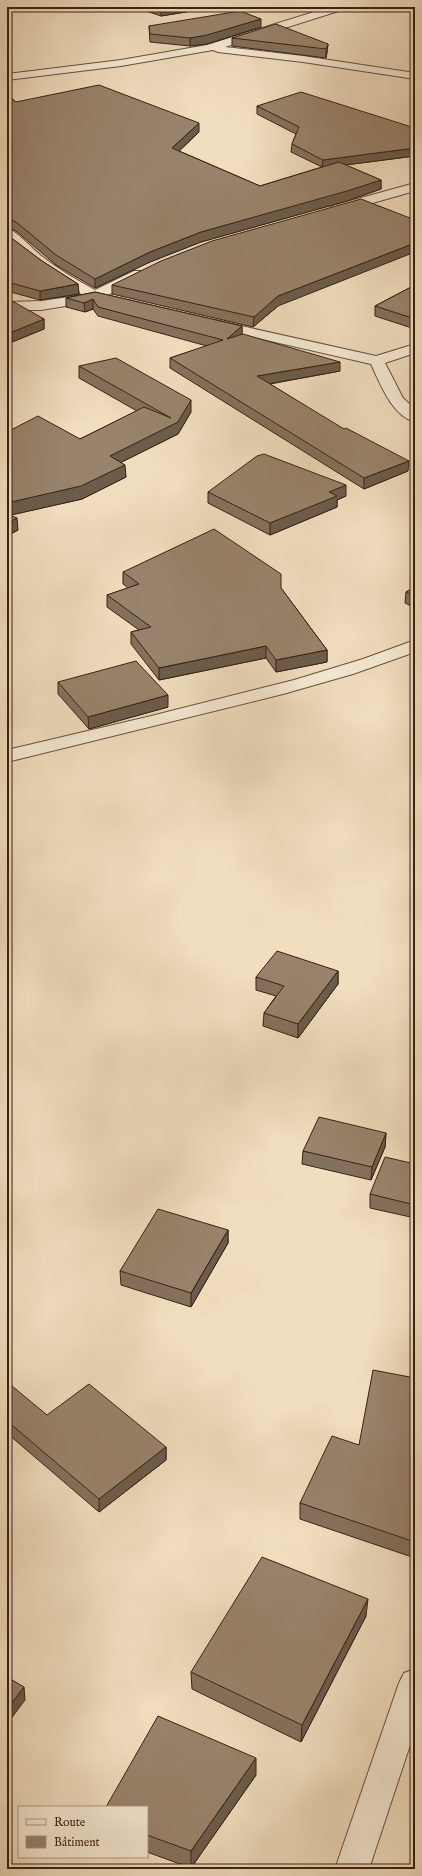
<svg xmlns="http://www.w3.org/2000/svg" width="422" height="1876" viewBox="0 0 422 1876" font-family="'IM FELL English',serif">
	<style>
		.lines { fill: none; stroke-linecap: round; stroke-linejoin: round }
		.street-casing { stroke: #68503d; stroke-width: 2 }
		.street { fill: #f6ead5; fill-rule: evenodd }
		.wall { fill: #84715d; stroke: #3a2012 }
		.shaded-wall { fill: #6b5c4c; stroke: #3a2012 }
		.building { fill: #99836c; stroke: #3a2012 }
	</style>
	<rect width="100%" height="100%" fill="#f1debf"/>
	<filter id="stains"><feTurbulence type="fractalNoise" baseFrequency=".005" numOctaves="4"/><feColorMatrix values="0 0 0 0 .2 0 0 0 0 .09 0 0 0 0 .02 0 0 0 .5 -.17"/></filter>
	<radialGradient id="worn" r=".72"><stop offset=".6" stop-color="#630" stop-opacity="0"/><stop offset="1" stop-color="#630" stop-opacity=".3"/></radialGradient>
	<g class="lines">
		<!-- street casing -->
		<g class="street-casing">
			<path id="street" d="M330,7H346L345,9L225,47L303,56L415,73V79L303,62L218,52L213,50L121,66L7,80V74L121,60L207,45Z
				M415,183V191L337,213L332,212L330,209L332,206Z
				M7,228C16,230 34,251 43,257C59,270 77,280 95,290L134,271H144L146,274L144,277L100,299L84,303L41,310H7V302L41,301L83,295C56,279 29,262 7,240Z
				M214,320L376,356L415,344V353L385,363L403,398L415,409V422C392,416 380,383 371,364L209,327L207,324L209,321Z
				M415,640V652L353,674L283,694L7,762V750L147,717L294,680L363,659Z
				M415,1669V1730L369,1869H335L399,1683L404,1673Z"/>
		</g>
		<!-- street -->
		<use href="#street" class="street"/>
	</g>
	<!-- wall -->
	<path class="wall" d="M134,7H210V8L161,16Z
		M149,26L261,27L207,44L190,46L150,42Z
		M232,38L328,44L327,52L326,58L232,46Z
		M7,95L16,102L199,132L179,151L260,186L322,167L291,152L292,144L296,134L257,114V106L415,156L345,165L381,180V189L347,201L201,242L150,262L95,288L56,265L16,231L7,227Z
		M7,233L14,240L42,261L78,284L79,294L40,300L7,291Z
		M112,285L278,306L253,327L112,294Z
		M415,285V329L375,316V306Z
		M95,292L242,326V334L340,371L270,384L408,471L364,489L170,368V358L207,346L98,316L93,309L85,312L66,307V298Z
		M7,301L44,319V329L12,342L10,341L7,342Z
		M79,366L191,412L178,434L121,462L126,477L82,499L10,515L18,530L7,536V432L80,439L137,411L79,378Z
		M208,492L346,496L337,500V507L270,535L208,503Z
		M123,572L281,588L327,650V662L276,672L266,658L159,680L131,644V632L139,630L107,607V595L128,588L123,584Z
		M415,587V608L405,603L406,592Z
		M58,682L168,707L89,729L58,694Z
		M338,971V984L298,1038L263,1026L264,1013L276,996L256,990V977Z
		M386,1133L385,1147L371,1180L302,1164L303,1151Z
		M415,1164V1218L370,1208V1194Z
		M228,1230V1243L191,1307L121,1285L120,1271Z
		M415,1378V1558L300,1519V1503L359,1445Z
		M7,1390L47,1415L166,1447V1460L99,1512L8,1434L7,1435Z
		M366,1616L301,1742L192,1689L191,1672Z
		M256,1775L191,1868L147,1852V1807Z"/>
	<!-- shaded-wall -->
	<path class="shaded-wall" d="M173,7H210V8L161,16V9Z
		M261,19V27L207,44L190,46V38Z
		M328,44L327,52L326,58V49Z
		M199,123V132L173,157L172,148Z
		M415,148V156L322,168L323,160Z
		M381,180V189L347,201L201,242L150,262L95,288V279L150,252L201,232Z
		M415,243V252L278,306L253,327L254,317L278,296Z
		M78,284L79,294L40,300V291Z
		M93,299V309L85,312L84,303Z
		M44,319V329L12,342V332Z
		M242,326V336L227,339Z
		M7,331H9L10,341L7,342Z
		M340,362V371L257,386V376Z
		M191,400V412L178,434L110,468V456Z
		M409,461L408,471L364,489V478Z
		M125,465L126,477L82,499L7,516V503Z
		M346,485V496L337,500V507L270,535V523L329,492Z
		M17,518L18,530L7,536V523Z
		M266,646V658L159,680V668Z
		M327,650V662L276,672V660Z
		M168,695V707L89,729L88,717Z
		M338,971V984L298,1038V1024Z
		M386,1133L385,1147L371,1180L372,1167Z
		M228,1230V1243L191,1307V1293Z
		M7,1421L8,1434L7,1435Z
		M166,1447V1460L99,1512V1499Z
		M368,1599L366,1616L301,1742L302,1725Z
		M24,1687L25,1700L7,1724V1709Z
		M256,1758V1775L191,1868V1851Z"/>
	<!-- building -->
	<path class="building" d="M155,7H173L161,9Z
		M240,11L261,19L207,35L190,38L150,34L149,26Z
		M276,24L328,44L326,49L232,38Z
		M99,85L199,123L172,148L260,186L339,162L381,180L347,191L201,232L150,252L95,279L56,255L16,222L7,218V95L16,102Z
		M301,92L415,128V148L323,160L292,144L299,127L257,106Z
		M361,199L415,220V243L278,296L254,317L112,285L161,261L212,241Z
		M7,233L14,240L42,261L78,284L40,291L7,282Z
		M415,285V319L375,306Z
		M95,292L242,326L227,339L243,334L340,362L257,376L344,429L346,428L409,461L364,478L170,358L223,340L98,307L93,299L84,303L66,298Z
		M7,301L14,302L44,319L12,332L9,331H7Z
		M116,358L191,400L178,422L110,456L125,465L81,486L7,503V432L38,416L80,439L144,407L171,418L79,366Z
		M264,454L346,485L329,492L337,496L270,523L208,492L257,456Z
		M7,514L17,518L7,523Z
		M214,529L281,574V588L327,650L276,660L266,646L159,668L131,632L151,627L107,595L139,584L123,572Z
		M415,587V596L406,592Z
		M136,661L168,695L88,717L58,682Z
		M277,951L338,971L298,1024L264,1013L284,986L256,977Z
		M319,1117L386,1133L372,1167L303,1151Z
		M385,1157L415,1164V1205L370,1194Z
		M158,1209L228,1230L191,1293L120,1271Z
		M373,1370L415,1378V1542L300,1503L332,1436L359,1445Z
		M89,1384L166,1447L99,1499L7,1421V1390L12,1386L47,1415Z
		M262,1557L368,1599L302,1725L191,1672Z
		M7,1677L24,1687L7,1709Z
		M158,1716L256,1758L191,1851L147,1835V1807H106Z"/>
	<!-- margin -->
	<rect width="422" height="1876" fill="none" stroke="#f1debf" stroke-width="24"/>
	<rect x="8" y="8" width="406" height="1860" fill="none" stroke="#3a2012" stroke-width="2"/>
	<rect x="12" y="12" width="398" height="1852" fill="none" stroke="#3a2012"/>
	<!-- legend -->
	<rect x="18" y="1806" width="130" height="52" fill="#f6ead5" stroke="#ab9987"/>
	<rect x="26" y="1819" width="20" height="6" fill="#f6ead5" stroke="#ab9987"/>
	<text x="54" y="1826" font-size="12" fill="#3a2012">Route</text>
	<rect x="26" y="1836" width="20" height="12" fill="#99836c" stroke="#ab9987"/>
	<text x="54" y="1846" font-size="12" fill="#3a2012">Bâtiment</text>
	<rect width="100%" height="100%" filter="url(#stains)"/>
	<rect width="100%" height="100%" fill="url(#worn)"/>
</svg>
